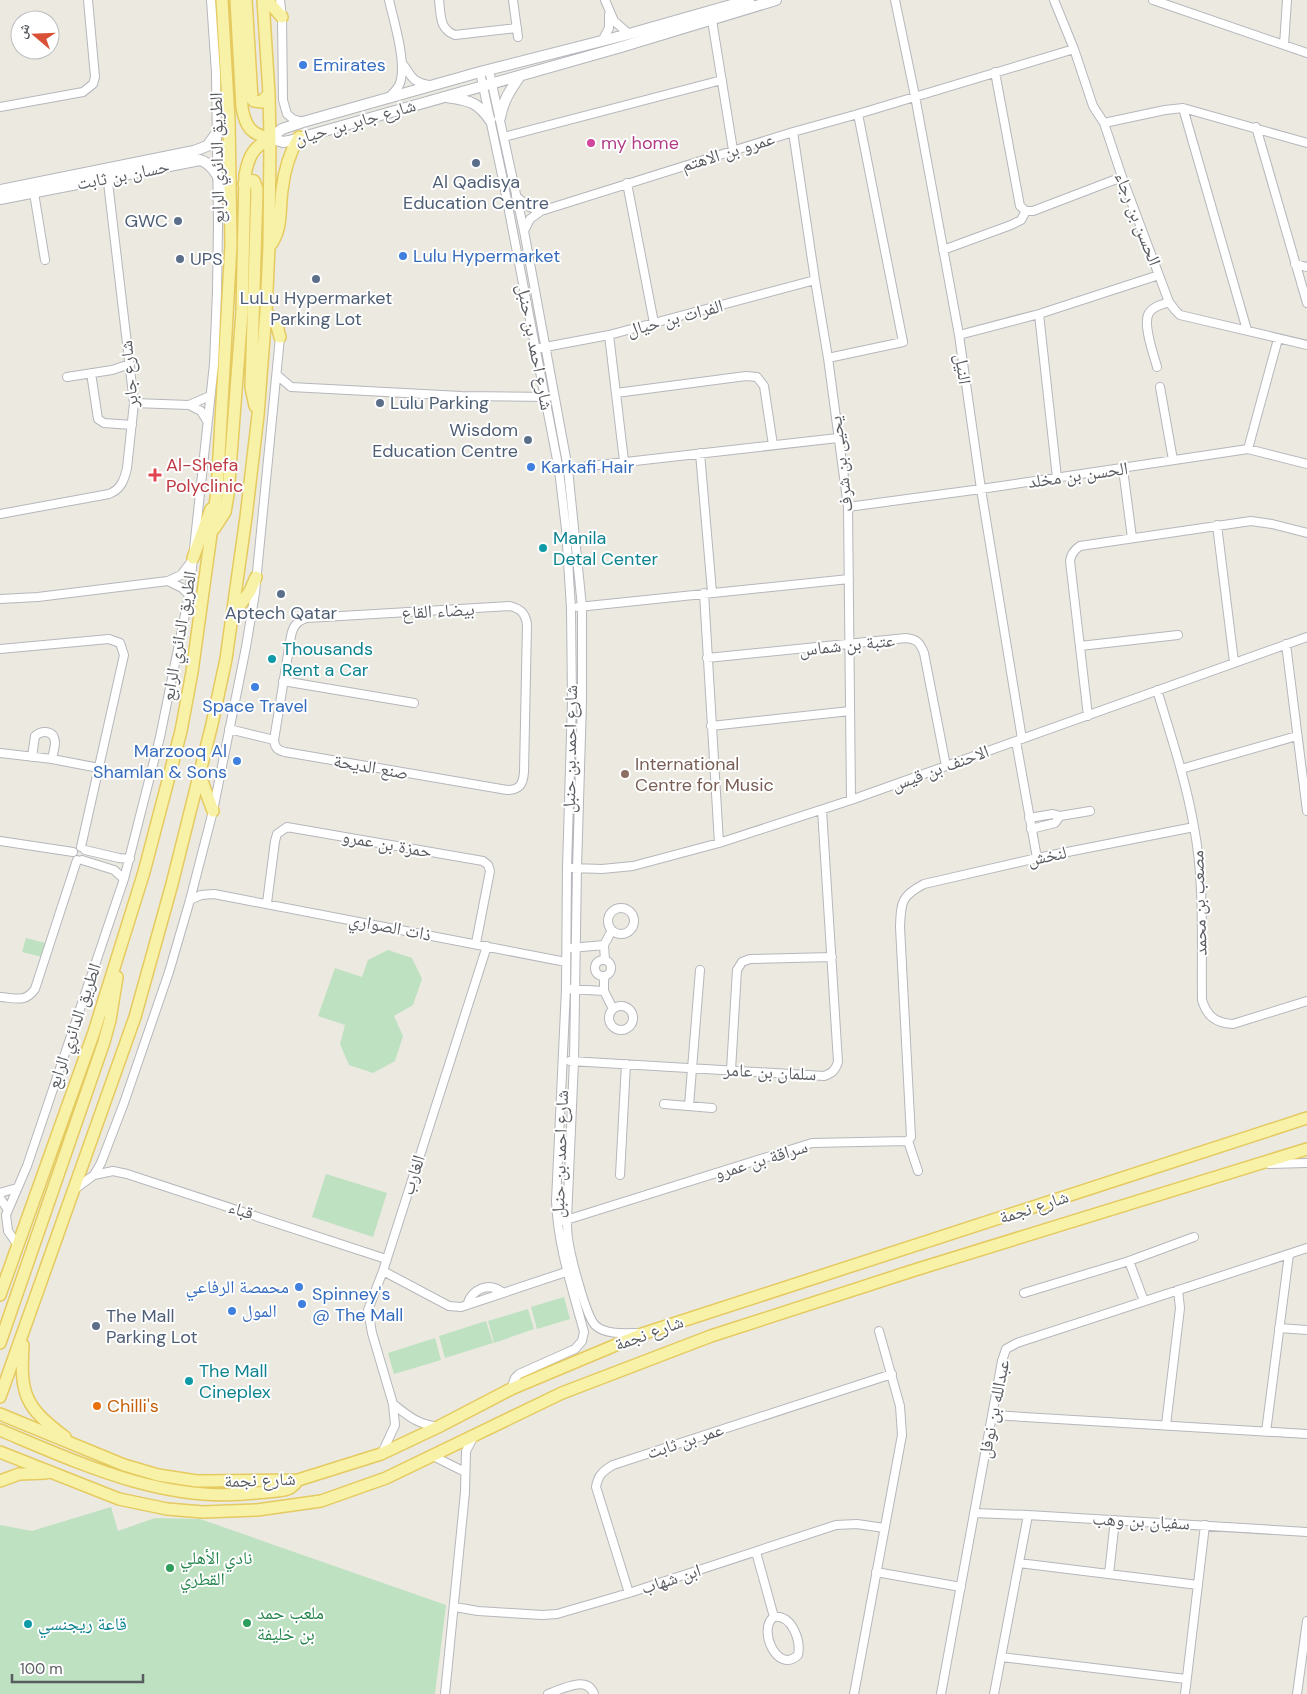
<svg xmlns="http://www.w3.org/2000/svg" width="1307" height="1694" viewBox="0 0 1307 1694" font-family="'DM Sans','Noto Naskh Arabic',sans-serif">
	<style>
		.green { fill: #bee1c1 }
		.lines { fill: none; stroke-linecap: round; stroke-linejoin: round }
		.street-casing { stroke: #b6b7bc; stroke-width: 10 }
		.secondary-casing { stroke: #b4b6bc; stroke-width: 12 }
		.primary-casing { stroke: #e5ca5f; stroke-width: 14 }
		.street { stroke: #fff; stroke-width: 8 }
		.secondary { stroke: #fff; stroke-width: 10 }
		.primary { stroke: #f8f2a8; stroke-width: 11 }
		.shop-dot { fill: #3f7fe0; stroke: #fff; stroke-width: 2 }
		.hotel-dot { fill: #d1479c; stroke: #fff; stroke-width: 2 }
		.service-dot { fill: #5c6f8a; stroke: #fff; stroke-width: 2 }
		.health-dot { fill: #e0444e; stroke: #fff; stroke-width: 2 }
		.culture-dot { fill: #0f9aa8; stroke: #fff; stroke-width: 2 }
		.education-dot { fill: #8d6e63; stroke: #fff; stroke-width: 2 }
		.food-dot { fill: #e8710a; stroke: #fff; stroke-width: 2 }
		.leisure-dot { fill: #2e9e5b; stroke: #fff; stroke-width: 2 }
		.labels { text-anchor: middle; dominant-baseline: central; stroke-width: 4; stroke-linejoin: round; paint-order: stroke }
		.shop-label { font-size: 18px; fill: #366cbe; stroke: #fff; text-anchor: start }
		.street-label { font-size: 18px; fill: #595c60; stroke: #fff }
		.hotel-label { font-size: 18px; fill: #b23c85; stroke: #fff; text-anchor: start }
		.service-label { font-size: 18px; fill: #4e5e75; stroke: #fff }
		.health-label { font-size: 18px; fill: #be3a42; stroke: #fff; text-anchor: start }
		.culture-label { font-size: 18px; fill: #0d838f; stroke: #fff; text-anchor: start }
		.education-label { font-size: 18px; fill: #785e54; stroke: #fff; text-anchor: start }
		.food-label { font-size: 18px; fill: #c56008; stroke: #fff; text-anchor: start }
		.leisure-label { font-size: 18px; fill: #27864d; stroke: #fff; text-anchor: start }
	</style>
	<rect width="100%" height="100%" fill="#ebe9e0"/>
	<!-- green -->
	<path class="green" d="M26,938L45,943L42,957L22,952Z
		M388,950L412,958L422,979L413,1005L394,1016L403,1036L395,1061L373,1073L349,1065L340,1044L345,1025L318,1016L335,968L362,977L368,960Z
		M326,1174L387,1193L373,1237L312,1217Z
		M564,1297L570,1319L537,1329L531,1307Z
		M528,1309L534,1329L494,1343L488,1321Z
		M486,1321L493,1343L445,1358L439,1336Z
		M435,1338L441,1360L394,1374L388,1353Z
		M111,1507L118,1531L155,1518L200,1519L446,1605L435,1694H0V1525L32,1531Z"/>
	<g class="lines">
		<!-- street casing -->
		<g class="street-casing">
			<path id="street" d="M280,0L282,17L283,100L287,114L293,119L303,122
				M389,0C394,22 407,63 400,83C398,89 394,92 390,96
				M439,0C441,15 439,29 455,35L517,28
				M513,0L518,37
				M605,0L614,21L629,34
				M895,0L915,96L959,335L981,489L1022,739
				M1054,0L1074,49L1093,106L1104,123L1122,177L1169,302L1175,310L1180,315L1307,345
				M1153,0L1307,53
				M711,14L733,150
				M602,41L609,28V15
				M1284,45L1287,0
				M402,63C412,76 411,82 429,85
				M489,70L524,231L568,469L582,607V702L577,868L574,1061L567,1219C567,1225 567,1232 568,1238C570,1254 586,1318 596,1326C607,1335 625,1333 638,1333
				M480,72L503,180L559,470L566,529L571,608L572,701L567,868L566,989L556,1201C558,1247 572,1287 584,1332L582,1341L575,1349L519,1374L515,1378L511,1389
				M995,72L1020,206L1026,211H1033L1122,177
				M0,107L83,92L93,84L95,77L88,0
				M1183,108L1247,330
				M1104,123L1165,110L1183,108L1307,143
				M1256,127L1307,303
				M793,132L815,280L828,358L848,507L851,800
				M504,137L722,80
				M627,183L654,323
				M35,187L34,193L45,260
				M516,196L527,206L541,211
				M524,231L530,219L541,211L793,132L858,114L1074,49
				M943,250L1011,225L1021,220L1026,211
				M1295,264L1307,267
				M1039,314L1057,478
				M609,335L624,461
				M959,335L1039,314L1159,275
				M540,348L609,335L815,280
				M828,358L903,342L858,114
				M1157,367C1154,355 1142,324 1149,313C1153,306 1162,305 1169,302
				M91,373L98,419L104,423L132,425
				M277,375L291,387L461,396L548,397
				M67,377L112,370L130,364
				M1160,387L1173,460
				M616,393L746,376L757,377L764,386L773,445
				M134,403L189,405L210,396
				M189,405L201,411L207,421
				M1248,449L1278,339
				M700,453L712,592
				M564,469L838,438
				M1123,469L1132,538
				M848,507L981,489L1248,449L1307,464
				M0,514L109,494C121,489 124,481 127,468L134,403L107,174
				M1217,525L1234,662
				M168,581L182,588L189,595
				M704,593L719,843
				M0,599L38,597L168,581L181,575L191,562
				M510,606C521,609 525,613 527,624L524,772C523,784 520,790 507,790L285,752C277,750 275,748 274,740L291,636C293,626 297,621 307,618Z
				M578,607L849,579
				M1286,644L1307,811
				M1080,646L1178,635
				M0,649L109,639L120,643L124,655L81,847
				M707,658L906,638C917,639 920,643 924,653L946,766
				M283,681L414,703
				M1157,690C1171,736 1186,781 1194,827C1205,884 1201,943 1202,1000C1207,1016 1215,1023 1233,1024L1307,1001
				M1088,716L1070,561C1071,554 1074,550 1080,546L1251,521L1272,524L1307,533
				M711,726L850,711
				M229,729L274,740
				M1016,741L1037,858
				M0,753L52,759L99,768
				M32,757L35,736C42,730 54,730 55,742C55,747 53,754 52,759
				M1181,769L1297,736
				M1029,818L1053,814L1060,816L1090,811
				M1031,829L1055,823L1060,816
				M0,841L73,852
				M85,850L119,858L130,859
				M82,860L114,870L124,879
				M572,868L602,869L633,866L719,843L851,800L1307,637
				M190,900L201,895L214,894L566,962
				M267,903L275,841L277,834L287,827L483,861L488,865L490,871L476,943
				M608 921a13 13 0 1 1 26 0a13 13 0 1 1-26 0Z
				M571,948L604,945
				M595 968a8 8 0 1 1 16 0a8 8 0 1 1-16 0Z
				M605,960L604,945L612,930
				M604,977V991L613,1009
				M570,989L604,991
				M0,997C16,998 25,1003 35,989L77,860
				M609 1018a12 12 0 1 1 24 0a12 12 0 1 1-24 0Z
				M570,1061L824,1076C832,1073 835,1071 838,1062L822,810
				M731,1070L737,970L742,962L750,959L832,957
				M664,1104L712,1108
				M689,1106L700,970
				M908,1141L918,1171
				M1269,1164L1307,1163
				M94,1175L113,1171L127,1174L386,1259
				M620,1175L626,1064
				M75,1189L94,1175L101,1163L124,1103L169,972L190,900L213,811L246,647L255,593L280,337
				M0,1193L17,1188
				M0,1198L8,1210
				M563,1221L812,1143L908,1141L911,1137L900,927C901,902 901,896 924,884L1037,858L1194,827
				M17,1244L8,1231L6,1215L27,1166L124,879L160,737L189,595L214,364L217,292L218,224L216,73L211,0
				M1129,1261L1144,1301
				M383,1271L449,1306L461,1307L566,1272
				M1024,1293L1129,1261L1194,1237
				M467,1305C472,1289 489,1281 503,1293
				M1279,1328L1307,1330
				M393,1404C411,1418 416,1423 438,1427
				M992,1415L1307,1434
				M1166,1425L1180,1308L1178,1290
				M1266,1432L1289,1254
				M382,1453L395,1425L393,1404L372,1333L368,1310L383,1271L487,946
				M433,1456L465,1472
				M974,1513L1028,1515L1307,1532
				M756,1552L774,1617
				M1019,1563L1198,1585
				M876,1572L961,1587
				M1109,1574L1115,1520
				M629,1593L596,1487C598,1475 603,1471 613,1465L892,1374
				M455,1607L478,1611L542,1615L557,1614L629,1593L836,1525L857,1524L884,1528
				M774,1617C792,1614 801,1641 798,1655C777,1675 757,1628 774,1617Z
				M1001,1657L1186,1679
				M445,1694L465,1492L466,1451L474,1436
				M548,1694C562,1689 587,1675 594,1694
				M854,1694L902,1435L900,1406L879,1331
				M941,1694L1002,1361L1006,1349L1017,1343L1307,1248
				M994,1694L1028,1515
				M1185,1694L1205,1525
				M1297,1694L1307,1621"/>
		</g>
		<!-- secondary casing -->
		<g class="secondary-casing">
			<path id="secondary" d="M749,0L629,34L480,72L303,122L282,129L270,138L283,142L289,141L621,47L776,0
				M447,97C469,101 477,101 490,120
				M500,118C503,101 510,90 520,76
				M0,190L194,151L207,146L216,134
				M0,199L200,160C216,165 220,184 230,195"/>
		</g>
		<!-- primary casing -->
		<g class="primary-casing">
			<path id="primary" d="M236,0L242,107C245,126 251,135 270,138
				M246,0L252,99L254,101L261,102L269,94
				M267,0L282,17
				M244,184L249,180L254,181L257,189L251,387L255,406
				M269,247C283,230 279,211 282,190C284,173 290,152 299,137
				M266,311L277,326L280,337
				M214,529L225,512L228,495L242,312L245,175C249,155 253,148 270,138
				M193,558L211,509
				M233,615L250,591L256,577
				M199,773L213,811
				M0,1295L94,1032L144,872L181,731L192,672L217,491L231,245L229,120L222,0
				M0,1343L104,1042L110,1020L117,977
				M23,1345C20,1395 25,1407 65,1437
				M0,1397L135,1017L172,884L212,724L226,659L246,517L258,415L266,311L269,247L270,138L269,94L263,0
				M0,1414L124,1465L158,1475L197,1481L298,1480L381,1454L438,1427L511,1389L642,1334L1307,1118
				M0,1430C81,1464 166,1504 256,1493C264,1492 284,1492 290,1488C293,1486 296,1483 298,1480
				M0,1452L119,1499L167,1509L203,1512L257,1510L321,1501L386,1478L562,1393L711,1336L918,1269L1307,1149
				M0,1481L19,1474L46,1473"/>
		</g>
		<!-- street -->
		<use href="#street" class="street"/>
		<!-- secondary -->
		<use href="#secondary" class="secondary"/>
		<!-- primary -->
		<use href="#primary" class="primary"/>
	</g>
	<!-- markers -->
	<g class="shop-dot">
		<circle cx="303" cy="65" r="5"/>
		<circle cx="403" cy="256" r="5"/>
		<circle cx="531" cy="467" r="5"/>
		<circle cx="255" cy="687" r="5"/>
		<circle cx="237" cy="761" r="5"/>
		<circle cx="299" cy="1287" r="5"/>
		<circle cx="302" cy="1304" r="5"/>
		<circle cx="232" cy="1311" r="5"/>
	</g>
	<circle class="hotel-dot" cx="591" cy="143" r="5"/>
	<g class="service-dot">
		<circle cx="476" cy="163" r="5"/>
		<circle cx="178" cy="221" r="5"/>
		<circle cx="180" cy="259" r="5"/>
		<circle cx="316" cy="279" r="5"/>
		<circle cx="380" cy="403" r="5"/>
		<circle cx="528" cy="440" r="5"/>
		<circle cx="281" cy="594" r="5"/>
		<circle cx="96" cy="1326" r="5"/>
	</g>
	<path class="health-dot" d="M152.5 467.5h5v5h5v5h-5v5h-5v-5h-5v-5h5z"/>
	<g class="culture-dot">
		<circle cx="543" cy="548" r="5"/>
		<circle cx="272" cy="659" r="5"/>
		<circle cx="189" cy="1381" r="5"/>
		<circle cx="28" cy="1624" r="5"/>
	</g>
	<circle class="education-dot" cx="625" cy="774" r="5"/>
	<circle class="food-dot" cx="97" cy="1406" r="5"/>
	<g class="leisure-dot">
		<circle cx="170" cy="1568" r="5"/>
		<circle cx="247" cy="1623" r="5"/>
	</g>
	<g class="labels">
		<!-- shop labels -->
		<g class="shop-label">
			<text x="313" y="65">Emirates</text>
			<text x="413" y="256">Lulu Hypermarket</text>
			<text x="541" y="467">Karkafi Hair</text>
			<text x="255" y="706" text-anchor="middle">Space Travel</text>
			<text x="227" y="751" text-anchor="end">Marzooq Al<tspan x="227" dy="21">Shamlan &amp; Sons</tspan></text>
			<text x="289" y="1287" text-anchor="end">محمصة الرفاعي</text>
			<text x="312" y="1294">Spinney's<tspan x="312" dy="21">@ The Mall</tspan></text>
			<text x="242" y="1311">المول</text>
		</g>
		<!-- street labels -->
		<g class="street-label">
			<text transform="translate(355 122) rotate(-16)">شارع جابر بن حيان</text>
			<text transform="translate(728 152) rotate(-17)">عمرو بن الاهتم</text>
			<text transform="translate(217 158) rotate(-91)">الطريق الدائري الرابع</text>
			<text transform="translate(123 175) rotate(-11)">حسان بن ثابت</text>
			<text transform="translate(1138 219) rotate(69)">الحسن بن رجاء</text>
			<text transform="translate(675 318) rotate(-15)">الفرات بن حيال</text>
			<text transform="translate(535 347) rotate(79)">شارع احمد بن حنبل</text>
			<text transform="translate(963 369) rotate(82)">النيل</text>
			<text transform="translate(129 374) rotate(-95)">شارع جابر</text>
			<text transform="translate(841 464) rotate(-97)">يحيى بن شرف</text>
			<text transform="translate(1078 475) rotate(-8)">الحسن بن مخلد</text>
			<text transform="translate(438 611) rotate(-3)">بيضاء القاع</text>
			<text transform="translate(179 636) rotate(-80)">الطريق الدائري الرابع</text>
			<text transform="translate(847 645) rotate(-6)">عتبة بن شماس</text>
			<text transform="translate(570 749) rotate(-89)">شارع احمد بن حنبل</text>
			<text transform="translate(371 767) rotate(10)">صنع الديحة</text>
			<text transform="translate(940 768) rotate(-20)">الاحنف بن قيس</text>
			<text transform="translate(387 844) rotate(10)">حمزة بن عمرو</text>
			<text transform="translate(1047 856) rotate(-12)">لنخش</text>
			<text transform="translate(1199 903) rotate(-92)">مصعب بن محمد</text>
			<text transform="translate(390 927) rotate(11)">ذات الصواري</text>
			<text transform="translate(74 1026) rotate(-71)">الطريق الدائري الرابع</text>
			<text transform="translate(770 1072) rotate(3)">سلمان بن عامر</text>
			<text transform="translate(560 1154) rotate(-88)">شارع احمد بن حنبل</text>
			<text transform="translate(761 1160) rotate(-17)">سراقة بن عمرو</text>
			<text transform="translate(413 1175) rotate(-72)">الغارب</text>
			<text transform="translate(1034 1207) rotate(-18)">شارع نجمة</text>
			<text transform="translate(241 1210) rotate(18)">قباء</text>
			<text transform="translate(649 1333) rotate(-20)">شارع نجمة</text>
			<text transform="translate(994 1409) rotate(-79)">عبدالله بن نوفل</text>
			<text transform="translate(685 1441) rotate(-18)">عمر بن ثابت</text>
			<text transform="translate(260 1480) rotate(-2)">شارع نجمة</text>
			<text transform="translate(1141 1521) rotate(3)">سفيان بن وهب</text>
			<text transform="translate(671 1579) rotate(-18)">ابن شهاب</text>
		</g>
		<!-- hotel labels -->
		<g class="hotel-label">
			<text x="601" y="143">my home</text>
		</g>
		<!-- service labels -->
		<g class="service-label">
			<text x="476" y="182">Al Qadisya<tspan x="476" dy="21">Education Centre</tspan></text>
			<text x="168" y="221" text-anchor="end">GWC</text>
			<text x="190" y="259" text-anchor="start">UPS</text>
			<text x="316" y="298">LuLu Hypermarket<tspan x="316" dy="21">Parking Lot</tspan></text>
			<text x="390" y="403" text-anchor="start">Lulu Parking</text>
			<text x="518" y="430" text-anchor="end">Wisdom<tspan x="518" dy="21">Education Centre</tspan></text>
			<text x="281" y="613">Aptech Qatar</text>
			<text x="106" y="1316" text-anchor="start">The Mall<tspan x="106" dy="21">Parking Lot</tspan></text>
		</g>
		<!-- health labels -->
		<g class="health-label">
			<text x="166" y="465">Al-Shefa<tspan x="166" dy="21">Polyclinic</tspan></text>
		</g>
		<!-- culture labels -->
		<g class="culture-label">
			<text x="553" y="538">Manila<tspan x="553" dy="21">Detal Center</tspan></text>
			<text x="282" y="649">Thousands<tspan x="282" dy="21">Rent a Car</tspan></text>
			<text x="199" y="1371">The Mall<tspan x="199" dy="21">Cineplex</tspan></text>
			<text x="38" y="1624">قاعة ريجنسي</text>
		</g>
		<!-- education labels -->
		<g class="education-label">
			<text x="635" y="764">International<tspan x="635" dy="21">Centre for Music</tspan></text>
		</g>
		<!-- food labels -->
		<g class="food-label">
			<text x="107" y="1406">Chilli's</text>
		</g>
		<!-- leisure labels -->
		<g class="leisure-label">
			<text x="180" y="1558">نادي الأهلي<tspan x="180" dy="21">القطري</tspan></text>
			<text x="257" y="1613">ملعب حمد<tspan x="257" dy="21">بن خليفة</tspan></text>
		</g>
	</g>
	<!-- north arrow -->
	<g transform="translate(35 35) rotate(289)"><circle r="24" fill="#ffffff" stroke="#bdbebf"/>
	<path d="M0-4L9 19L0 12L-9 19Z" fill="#da5137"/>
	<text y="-8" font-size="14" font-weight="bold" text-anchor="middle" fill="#595c60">ش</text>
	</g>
	<!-- scale -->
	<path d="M12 1674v8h131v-8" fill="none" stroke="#595c60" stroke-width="2.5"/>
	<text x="20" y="1674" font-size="15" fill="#595c60" stroke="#ffffff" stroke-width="4" paint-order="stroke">100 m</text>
</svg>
